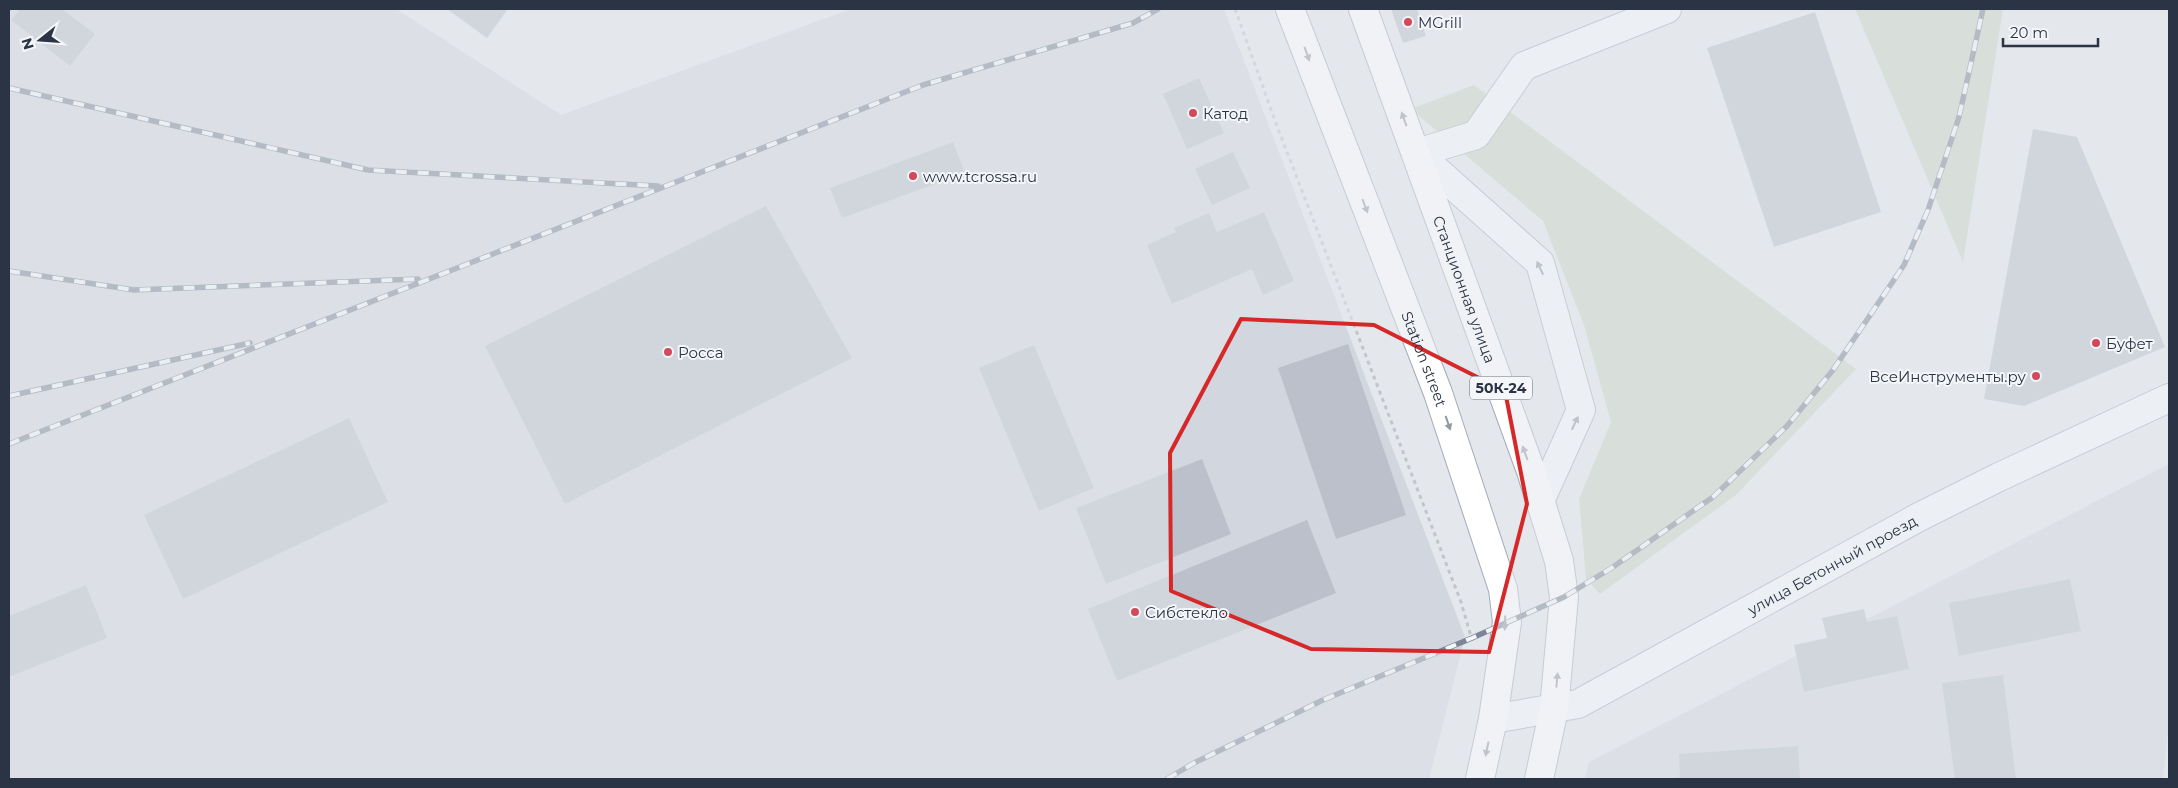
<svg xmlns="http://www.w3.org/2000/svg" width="2178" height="788" viewBox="0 0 2178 788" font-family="Montserrat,sans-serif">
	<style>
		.built { fill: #d2d6de }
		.green { fill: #c9d6c5 }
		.building { fill: #bbc0ca }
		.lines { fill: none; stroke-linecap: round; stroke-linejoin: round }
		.minor-casing { stroke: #a9aeb7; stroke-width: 30 }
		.major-casing { stroke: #a3abb8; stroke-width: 30 }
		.path { stroke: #c2c5cb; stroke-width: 3; stroke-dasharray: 4 4; stroke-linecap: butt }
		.minor { stroke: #f7f8fa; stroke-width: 28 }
		.major { stroke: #fff; stroke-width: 28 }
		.rail-casing { stroke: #7d8696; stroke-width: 5.5 }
		.rail { stroke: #f4f6f9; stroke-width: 4; stroke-dasharray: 11; stroke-linecap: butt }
		.oneway { fill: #959aa2 }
		.oneway2 { fill: #9196a0 }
		.marked { fill: none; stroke: #d62828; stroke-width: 4; stroke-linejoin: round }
		.poi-dot { fill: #d1495b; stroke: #f4f6f9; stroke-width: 2 }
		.labels { text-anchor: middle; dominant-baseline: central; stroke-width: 4; stroke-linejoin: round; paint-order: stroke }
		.shield { fill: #f4f6f9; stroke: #676e7b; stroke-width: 1 }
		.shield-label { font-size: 14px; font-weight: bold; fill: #2b3445 }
		.poi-label { font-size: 15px; fill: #2b3445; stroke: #f4f6f9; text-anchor: start }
		.street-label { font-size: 15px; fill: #2b3445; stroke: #f4f6f9 }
	</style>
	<rect width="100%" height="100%" fill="#e4e7ec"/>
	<!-- built -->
	<path class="built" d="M9,9H396L561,115L851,9H1224L1465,637L1429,779H9Z
		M2169,464V721L2163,779H1585L1589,762Z"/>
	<!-- green -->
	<path class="green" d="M1855,9H2003L1963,262Z
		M1474,85L1856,369L1736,495L1600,594L1586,579L1579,499L1611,422L1584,325L1543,221L1411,109Z"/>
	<!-- building -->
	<path class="building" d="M20,9H62L95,34L70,66L11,20Z
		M447,9H508L487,38Z
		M1391,9H1417L1426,36L1403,43Z
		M1815,12L1881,212L1774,247L1707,48Z
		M1199,78L1224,133L1187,149L1163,94Z
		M2033,129L2077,137L2165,347L2024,406L1984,399Z
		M953,142L965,173L842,218L830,188Z
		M1233,152L1250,188L1212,205L1195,169Z
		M766,206L852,358L565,504L485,346Z
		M1264,212L1294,281L1263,295L1252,269L1172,304L1147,245L1176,232L1174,228L1209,213L1217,232Z
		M1348,344L1406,515L1336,539L1278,368Z
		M1034,345L1094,488L1039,511L979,368Z
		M349,418L388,502L183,599L144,515Z
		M1202,459L1231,534L1106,584L1076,508Z
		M1307,520L1336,593L1117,681L1088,609Z
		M2070,579L2081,631L1959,656L1949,603Z
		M86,585L107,638L9,677V616Z
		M1864,609L1867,622L1897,616L1909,669L1804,692L1794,645L1827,638L1822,618Z
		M2003,675L2016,779H1955L1942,683Z
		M1798,746L1800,779H1663L1680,777L1679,754Z"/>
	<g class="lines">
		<!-- minor casing -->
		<g class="minor-casing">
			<g id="minor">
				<path d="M1417,153L1540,263L1581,410L1541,499"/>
				<path d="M1417,153L1476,135L1524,66L1667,9"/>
				<path id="s1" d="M1493,719L1578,704L1919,517L1999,477L2169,398"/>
			</g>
		</g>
		<!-- major casing -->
		<g class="major-casing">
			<g id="major">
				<path id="s2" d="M1290,9L1438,393L1503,589L1507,622L1493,719L1480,779"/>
				<path id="s3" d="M1363,9L1531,471L1559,561L1564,597L1554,709L1539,779"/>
			</g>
		</g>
		<!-- path -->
		<path class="path" d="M1235,9L1277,126L1461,602L1472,640"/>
		<!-- minor -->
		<use href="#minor" class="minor"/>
		<!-- major -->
		<use href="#major" class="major"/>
		<!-- rail casing -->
		<g class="rail-casing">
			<path id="rail" d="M9,88L368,170L658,186
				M9,271L134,290L418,279
				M9,396L250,343
				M9,444L923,85L1133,23L1158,9
				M1167,779L1194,763L1323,700L1472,638L1564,597L1613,567L1713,497L1787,426L1833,370L1904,265L1928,210L1959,117L1983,9"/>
		</g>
		<!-- rail -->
		<use href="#rail" class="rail"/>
	</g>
	<!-- one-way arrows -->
	<defs><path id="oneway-solid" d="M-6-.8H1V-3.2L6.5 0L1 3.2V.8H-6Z" transform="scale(1.25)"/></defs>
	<g class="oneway">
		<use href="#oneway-solid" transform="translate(1307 54) rotate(70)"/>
		<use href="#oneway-solid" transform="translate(1404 119) rotate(-110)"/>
		<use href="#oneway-solid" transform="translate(1365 206) rotate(69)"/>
		<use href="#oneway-solid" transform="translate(1448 423) rotate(71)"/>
		<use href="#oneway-solid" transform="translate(1525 453) rotate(-110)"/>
		<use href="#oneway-solid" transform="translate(1505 623) rotate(92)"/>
		<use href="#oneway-solid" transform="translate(1557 680) rotate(-85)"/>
		<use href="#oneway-solid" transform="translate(1487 749) rotate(102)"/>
	</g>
	<g class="oneway2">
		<use href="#oneway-solid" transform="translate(1540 268) rotate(-115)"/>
		<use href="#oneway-solid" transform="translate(1575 423) rotate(-65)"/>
	</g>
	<!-- marked area -->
	<path d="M0 0H2178V788H0ZM1241,319L1374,325L1505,391L1527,504L1489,652L1311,649L1171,591L1170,453Z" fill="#e4e7ec" fill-opacity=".55" fill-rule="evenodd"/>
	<path class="marked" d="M1241,319L1374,325L1505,391L1527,504L1489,652L1311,649L1171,591L1170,453Z"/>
	<!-- markers -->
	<g class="poi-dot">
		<circle cx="1408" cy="22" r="5"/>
		<circle cx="1193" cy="113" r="5"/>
		<circle cx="913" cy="176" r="5"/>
		<circle cx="2096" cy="343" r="5"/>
		<circle cx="668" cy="352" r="5"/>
		<circle cx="2036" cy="376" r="5"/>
		<circle cx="1135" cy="612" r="5"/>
	</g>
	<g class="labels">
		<!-- shield labels -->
		<rect class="shield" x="1470" y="376.5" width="62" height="23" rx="4"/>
		<g class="shield-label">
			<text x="1501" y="388">50К-24</text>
		</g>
		<!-- poi labels -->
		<g class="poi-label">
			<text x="1418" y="22">MGrill</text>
			<text x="1203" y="113">Катод</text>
			<text x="923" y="176">www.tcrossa.ru</text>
			<text x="2106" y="343">Буфет</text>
			<text x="678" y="352">Росса</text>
			<text x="2026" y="376" text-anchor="end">ВсеИнструменты.ру</text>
			<text x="1145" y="612">Сибстекло</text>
		</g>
		<!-- street labels -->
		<g class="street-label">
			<text stroke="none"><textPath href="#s3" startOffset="298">Станционная улица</textPath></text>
			<text stroke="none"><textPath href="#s2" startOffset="375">Station street</textPath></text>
			<text stroke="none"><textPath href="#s1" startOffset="376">улица Бетонный проезд</textPath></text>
		</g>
	</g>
	<!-- border -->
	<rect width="2178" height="788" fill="none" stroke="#2b3445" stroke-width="20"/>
	<!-- north arrow -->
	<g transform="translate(40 40) rotate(253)" stroke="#f4f6f9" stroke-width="4" paint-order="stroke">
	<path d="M0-4L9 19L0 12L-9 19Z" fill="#2b3445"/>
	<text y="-8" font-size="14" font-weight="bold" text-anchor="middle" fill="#2b3445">N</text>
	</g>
	<!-- scale -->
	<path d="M2003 38v8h95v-8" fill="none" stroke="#2b3445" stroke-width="2.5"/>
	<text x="2010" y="38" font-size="15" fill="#2b3445" stroke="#f4f6f9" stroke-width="4" paint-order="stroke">20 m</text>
</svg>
